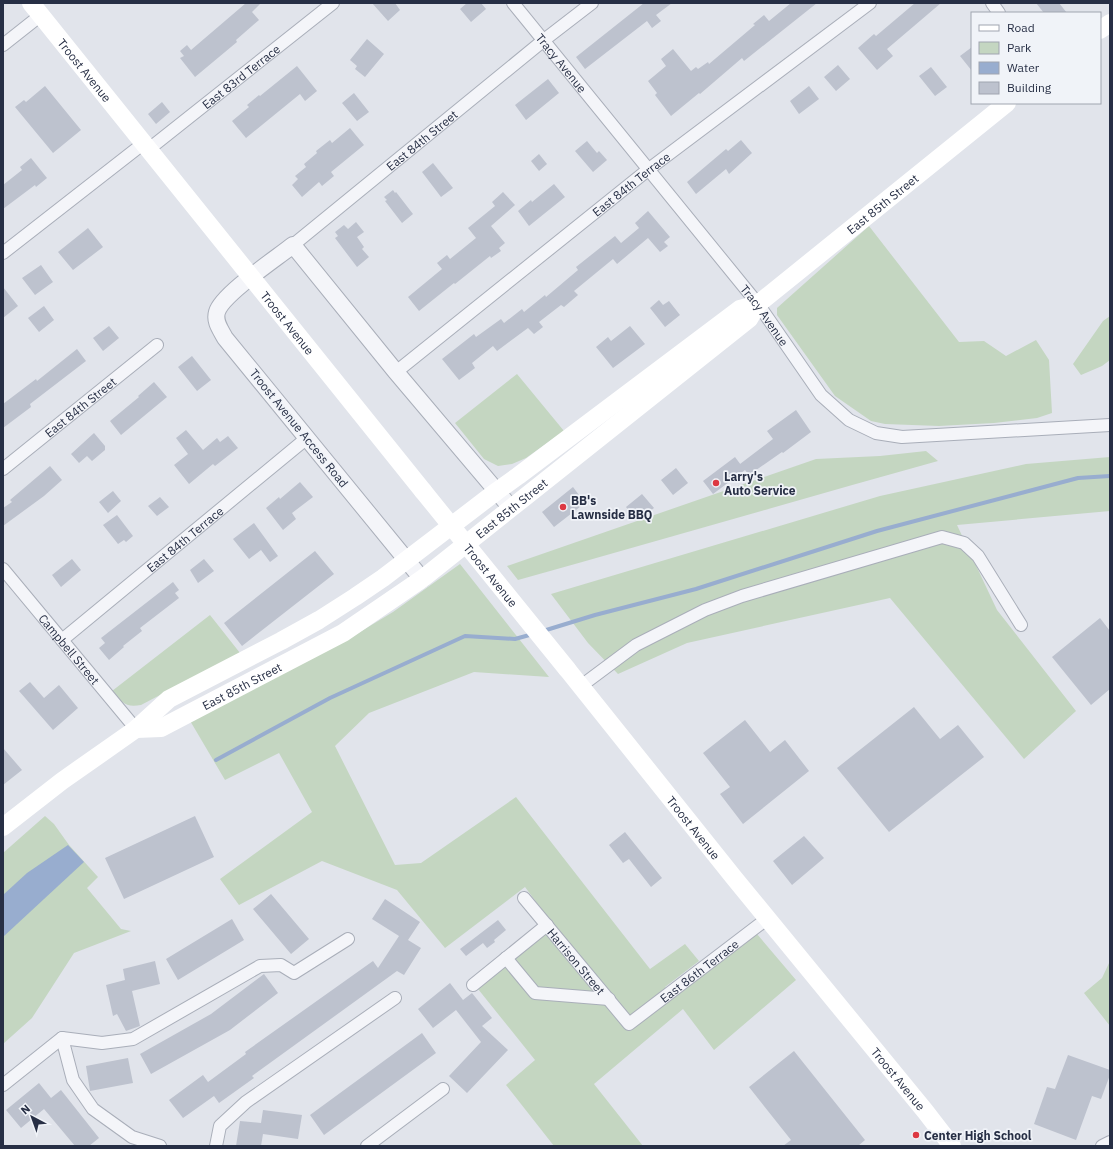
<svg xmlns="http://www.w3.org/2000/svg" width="1113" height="1149" viewBox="0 0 1113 1149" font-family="'IBM Plex Sans',sans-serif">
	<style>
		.green { fill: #c4d6c1 }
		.water { fill: #98adcf }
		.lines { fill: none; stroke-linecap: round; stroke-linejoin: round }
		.stream { stroke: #98adcf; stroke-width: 4 }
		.building { fill: #bdc2ce }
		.minor-casing { stroke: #a9aeb9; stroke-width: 14 }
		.tertiary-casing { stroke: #a9aeb9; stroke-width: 18 }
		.minor { stroke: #f4f5f9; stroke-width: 12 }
		.tertiary { stroke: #f4f5f9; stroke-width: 16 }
		.secondary { stroke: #fff; stroke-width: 18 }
		.secondary-bridge { stroke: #fff; stroke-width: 18 }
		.poi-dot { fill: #dd3842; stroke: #f0f3f8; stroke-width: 1.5 }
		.labels { text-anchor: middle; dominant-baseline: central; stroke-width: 3.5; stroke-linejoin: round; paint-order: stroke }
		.street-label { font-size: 12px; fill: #272f45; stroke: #f0f3f8 }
		.poi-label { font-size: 12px; font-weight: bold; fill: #272f45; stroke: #f0f3f8; text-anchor: start }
	</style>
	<rect width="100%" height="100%" fill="#e1e4eb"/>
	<!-- green -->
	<path class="green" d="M869,226L959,342L984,341L1006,356L1036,340L1049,360L1052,413L1037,418L994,423L939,426L885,424L871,421L835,396L777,315V308Z
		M1110,316V360L1102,366L1081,375L1073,364L1103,321Z
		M517,374L564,431L526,458L512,464L498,466L484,459L455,423Z
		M926,451L938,461C798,500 658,541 518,580L507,566L816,459L880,456Z
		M1110,457V511L957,525L997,610L1076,711L1024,759L890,598L687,643L618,674L588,643L551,594L880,496L1026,464Z
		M460,564L549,677L474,672L369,713L335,746L395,865L421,863L516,797L650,969L685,944L699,961L665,987L674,998L757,934L796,980L714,1050L683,1009L594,1084L643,1146H554L506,1085L535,1060L478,989L554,926L525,887L445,948L397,890L322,861L239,905L220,879L312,812L279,753L225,780L189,719L340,644L393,612Z
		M210,615L240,653L141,705C125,708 122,702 112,691Z
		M45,816L54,824L69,845L98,877L87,888L121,929L131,931L74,953L32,1018L3,1044V853Z
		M1110,961V1026L1084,993L1102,978Z"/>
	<!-- water -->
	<path class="water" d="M68,845L84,862L3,937V895L27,873Z"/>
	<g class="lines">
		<!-- stream -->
		<path class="stream" d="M543,631L595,615L696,589L877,531L1078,478L1110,476
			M216,760L330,698L465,636L515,639L533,634"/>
	</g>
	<!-- building -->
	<path class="building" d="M246,3H261L252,12L259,20L236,40L237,42L195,77L180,58L184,56L180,51L187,45L191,50Z
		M372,3H395L400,10L388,21Z
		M467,3H481L486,9L471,22L460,9Z
		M644,3H672L656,15L661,21L652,28L647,21L585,69L576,57Z
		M791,3H817L744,61L742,58L700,94L699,93L671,116L655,95L657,93L648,81L666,66L661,59L673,49L691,71L696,67L698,69L708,62L709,64L755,25L753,24L764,15L769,21Z
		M915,3H941L887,49L893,56L877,70L858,48L874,34L876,36Z
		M1036,3H1059L1067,13H1044Z
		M367,39L384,54L365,77L355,69L357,66L350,60Z
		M972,47V71L960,56Z
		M838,65L850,79L836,91L824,77Z
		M297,66L317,91L305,101L300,94L246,138L232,121L249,107L247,105L259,95L260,96Z
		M931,67L947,87L935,96L919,76Z
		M548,79L559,93L526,120L515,105Z
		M45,86L81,130L53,153L15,107L24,100L26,102Z
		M809,86L819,99L799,114L790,101Z
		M354,93L369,112L357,121L342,103Z
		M162,102L170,112L156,124L148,114Z
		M350,128L364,145L331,172L334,176L322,186L319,182L302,197L292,185L298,179L295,176L306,167L304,164L317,153L316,151L330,140L332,143Z
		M741,140L752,153L729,174L726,169L696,194L687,182L726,149L728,151Z
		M587,141L597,153L599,151L607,160L593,172L575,151Z
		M539,154L547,164L539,171L531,161Z
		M31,158L47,178L36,187L35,185L3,209V185L22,170L20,167Z
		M433,163L453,188L441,197L422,172Z
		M554,184L565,197L529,226L518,211L531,200L532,202Z
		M393,190L395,193L396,192L413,214L402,223L385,201L387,200L384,197Z
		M503,192L515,205L491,226L505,243L499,248L501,251L491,258L490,256L455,284L454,283L419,311L408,297L442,269L437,263L447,255L450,259L476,238L468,228L495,206L492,202Z
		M648,211L670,237L664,242L668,246L660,252L648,238L617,264L613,259L574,291L578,295L564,307L561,305L539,322L543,327L534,334L528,328L497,351L493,346L472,363L475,368L459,380L442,359L474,334L476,337L501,319L504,323L522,309L524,312L545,295L546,297L578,270L576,267L615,236L621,243L639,228L635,223Z
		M356,222L364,232L357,237L364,247L362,249L369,257L357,267L335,238L338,236L335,232L344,225L348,229Z
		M88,228L103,247L73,270L58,252Z
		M41,265L53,282L35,295L22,278Z
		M3,287L18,306L3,318Z
		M659,300L663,305L669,301L680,315L665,327L650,308Z
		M44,306L54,320L39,332L28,318Z
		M109,326L119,338L103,351L93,338Z
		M630,326L645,344L613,368L596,347L608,337L611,341Z
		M77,349L86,361L30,404L31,407L3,428V404L36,379L37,381Z
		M192,356L211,380L197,391L178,367Z
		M154,382L167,397L121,435L110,421L139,397L138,396Z
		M796,410L811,432L783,453L782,452L749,475L745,470L713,494L703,481L735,457L744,469L740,464L773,439L767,431Z
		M186,430L203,450L217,438L220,442L228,436L238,448L215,466L213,464L189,484L174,465L188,454L176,438Z
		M94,433L105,446V450L92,461L87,456L79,463L71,454Z
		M50,466L62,480L44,496L3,526V508L12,502L10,500Z
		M676,468L688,483L673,495L661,480Z
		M300,482L313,497L292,513L296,519L283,530L266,508L279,497L280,499Z
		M573,487L585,503L554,527L542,512Z
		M113,491L121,501L108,513L99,502Z
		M642,494L654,508L643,516L635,519L626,507Z
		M160,497L169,507L157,516L148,506Z
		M117,515L133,536L126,542L124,540L118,544L103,525Z
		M254,523L278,556L270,562L261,550L249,559L233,539Z
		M315,551L334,574L242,646L224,623Z
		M72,559L81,570L61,587L52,575Z
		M204,559L214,571L198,583L190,570Z
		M173,582L179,590L175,593L179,598L140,628L142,631L123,646L124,647L109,660L99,648L105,643L101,638Z
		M1100,618L1110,631V689L1091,705L1052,657Z
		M30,682L44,698L59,685L78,708L53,730L19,691Z
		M914,707L940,739L958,725L984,757L889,832L837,768Z
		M745,720L770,752L785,740L809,771L743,824L720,794L730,787L703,753Z
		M3,748L22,770L3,785Z
		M195,816L214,857L124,899L105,858Z
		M625,832L662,878L651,887L629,859L623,863L609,845Z
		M804,836L824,858L792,885L773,861Z
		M271,894L309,939L291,954L253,909Z
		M385,899L420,922L408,940L421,948L404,975L397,971L252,1076L254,1078L219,1103L214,1096L183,1118L169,1100L203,1075L208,1082L246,1054L245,1052L373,961L378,968L399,936L372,919Z
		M232,919L244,940L178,980L166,959Z
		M498,920L506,930L494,940L495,942L487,948L483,943L466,956L460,949Z
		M155,961L160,984L132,991L140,1026L126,1031L117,1014L113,1016L106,985L125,980L123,969Z
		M264,974L278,993L230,1030L151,1074L140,1054L211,1014Z
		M450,983L463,1000L472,993L492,1018L482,1026L508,1050L467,1093L449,1076L481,1042L456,1010L433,1028L418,1009Z
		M422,1033L436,1053L324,1135L310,1115Z
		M794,1051L865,1140L858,1146H783L791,1140L749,1087Z
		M1068,1055L1110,1070V1075L1101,1099L1092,1096L1076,1140L1034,1124L1047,1087L1055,1089Z
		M128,1058L133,1083L90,1091L86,1066Z
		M39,1083L51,1098L61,1090L99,1138L89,1146H75L44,1109L21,1128L6,1110Z
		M263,1110L302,1115L298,1139L263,1134L261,1146H236L240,1121L261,1123Z"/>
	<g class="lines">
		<!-- minor casing -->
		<g class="minor-casing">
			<g id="minor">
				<path id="s1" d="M513,3L758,304L821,395L849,420L876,433L902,437L1110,425"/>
				<path d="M992,3L999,13"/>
				<path d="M3,45L41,15"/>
				<path id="s2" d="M149,149L333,3"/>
				<path id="s3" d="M293,245L544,40L592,3"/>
				<path d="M3,253L144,143"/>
				<path id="s4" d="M396,372L649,169L870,3"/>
				<path id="s5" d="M3,469L157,345"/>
				<path id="s6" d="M3,569L136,729"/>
				<path id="s7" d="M62,640L307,438"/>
				<path d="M581,686L636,645L705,610L742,596L942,537L964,543L978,556L1021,625"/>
				<path id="s8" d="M524,898L629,1024L768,918"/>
				<path d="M506,958L535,993L609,999"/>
				<path d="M473,985L547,925"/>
				<path d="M62,1038L73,1080L93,1109L132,1137L160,1146"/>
				<path d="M3,1085L62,1038L102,1043L133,1039L260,966L281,965L294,973L348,939"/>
				<path d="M216,1146L220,1126L246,1102L395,998"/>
				<path d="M367,1146L443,1089"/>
				<path d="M1102,1146L1110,1142"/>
			</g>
		</g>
		<!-- tertiary casing -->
		<g class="tertiary-casing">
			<path id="tertiary" d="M422,579L225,338C221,330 214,322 217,312C222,294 277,258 293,245L396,372L511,508"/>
		</g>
		<!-- minor -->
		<use href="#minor" class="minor"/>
		<!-- tertiary -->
		<use href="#tertiary" class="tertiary"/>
		<!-- secondary -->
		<g class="secondary">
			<path id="s9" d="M31,3L423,491"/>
			<path d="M1100,30L1110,23"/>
			<path id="s10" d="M567,669L735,879L925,1111L952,1146"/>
			<path id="s11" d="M136,729L161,728L343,633L422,579L749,319L758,304L1007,103"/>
			<path d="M3,827L62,781L136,729L169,699L281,641L319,620L355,597L383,578L497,491L518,476L740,309L758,304"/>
		</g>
		<!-- secondary-bridge -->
		<path class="secondary-bridge" id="s12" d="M423,491L567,669"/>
	</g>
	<!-- markers -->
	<g class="poi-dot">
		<circle cx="716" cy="483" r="4"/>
		<circle cx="563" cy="507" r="4"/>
		<circle cx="916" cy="1135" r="4"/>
	</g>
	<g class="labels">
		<!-- street labels -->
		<g class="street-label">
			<text stroke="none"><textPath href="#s1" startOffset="77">Tracy Avenue</textPath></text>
			<text stroke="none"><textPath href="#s9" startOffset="86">Troost Avenue</textPath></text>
			<text stroke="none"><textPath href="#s2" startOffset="117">East 83rd Terrace</textPath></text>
			<text stroke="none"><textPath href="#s3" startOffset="166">East 84th Street</textPath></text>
			<text stroke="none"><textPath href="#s4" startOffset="301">East 84th Terrace</textPath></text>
			<text stroke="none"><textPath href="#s11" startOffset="921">East 85th Street</textPath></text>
			<text stroke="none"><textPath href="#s1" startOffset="401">Tracy Avenue</textPath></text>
			<text stroke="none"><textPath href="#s9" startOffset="410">Troost Avenue</textPath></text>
			<text stroke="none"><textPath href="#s5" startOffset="99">East 84th Street</textPath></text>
			<text transform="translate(299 428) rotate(51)">Troost Avenue Access Road</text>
			<text stroke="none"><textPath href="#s11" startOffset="440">East 85th Street</textPath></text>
			<text stroke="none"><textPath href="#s7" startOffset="159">East 84th Terrace</textPath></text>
			<text stroke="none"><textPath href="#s12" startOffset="108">Troost Avenue</textPath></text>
			<text stroke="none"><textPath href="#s6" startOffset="104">Campbell Street</textPath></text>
			<text stroke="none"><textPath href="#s11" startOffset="116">East 85th Street</textPath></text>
			<text stroke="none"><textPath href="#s10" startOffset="203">Troost Avenue</textPath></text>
			<text stroke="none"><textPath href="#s8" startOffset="82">Harrison Street</textPath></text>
			<text stroke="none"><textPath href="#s8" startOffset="252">East 86th Terrace</textPath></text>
			<text stroke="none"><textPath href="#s10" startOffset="527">Troost Avenue</textPath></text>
		</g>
		<!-- poi labels -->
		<g class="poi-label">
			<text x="724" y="476">Larry's<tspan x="724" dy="14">Auto Service</tspan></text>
			<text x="571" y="500">BB's<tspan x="571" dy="14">Lawnside BBQ</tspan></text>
			<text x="924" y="1135">Center High School</text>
		</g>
	</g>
	<!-- border -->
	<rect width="1113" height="1149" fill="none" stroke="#272f45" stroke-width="8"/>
	<!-- legend -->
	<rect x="971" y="12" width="130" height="92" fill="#f0f3f8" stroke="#a0a5b0"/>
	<rect x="979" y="25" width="20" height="6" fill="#ffffff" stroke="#a0a5b0"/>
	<text x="1007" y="32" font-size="12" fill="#272f45">Road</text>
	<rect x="979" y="42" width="20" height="12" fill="#c4d6c1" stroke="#a0a5b0"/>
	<text x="1007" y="52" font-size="12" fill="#272f45">Park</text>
	<rect x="979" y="62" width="20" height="12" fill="#98adcf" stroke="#a0a5b0"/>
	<text x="1007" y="72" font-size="12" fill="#272f45">Water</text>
	<rect x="979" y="82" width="20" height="12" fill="#bdc2ce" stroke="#a0a5b0"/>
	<text x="1007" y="92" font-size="12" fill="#272f45">Building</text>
	<!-- north arrow -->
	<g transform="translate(32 1117) rotate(319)" stroke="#f0f3f8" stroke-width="3" paint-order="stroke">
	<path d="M0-3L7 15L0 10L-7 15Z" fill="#272f45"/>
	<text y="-6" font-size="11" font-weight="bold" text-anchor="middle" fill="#272f45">N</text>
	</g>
</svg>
